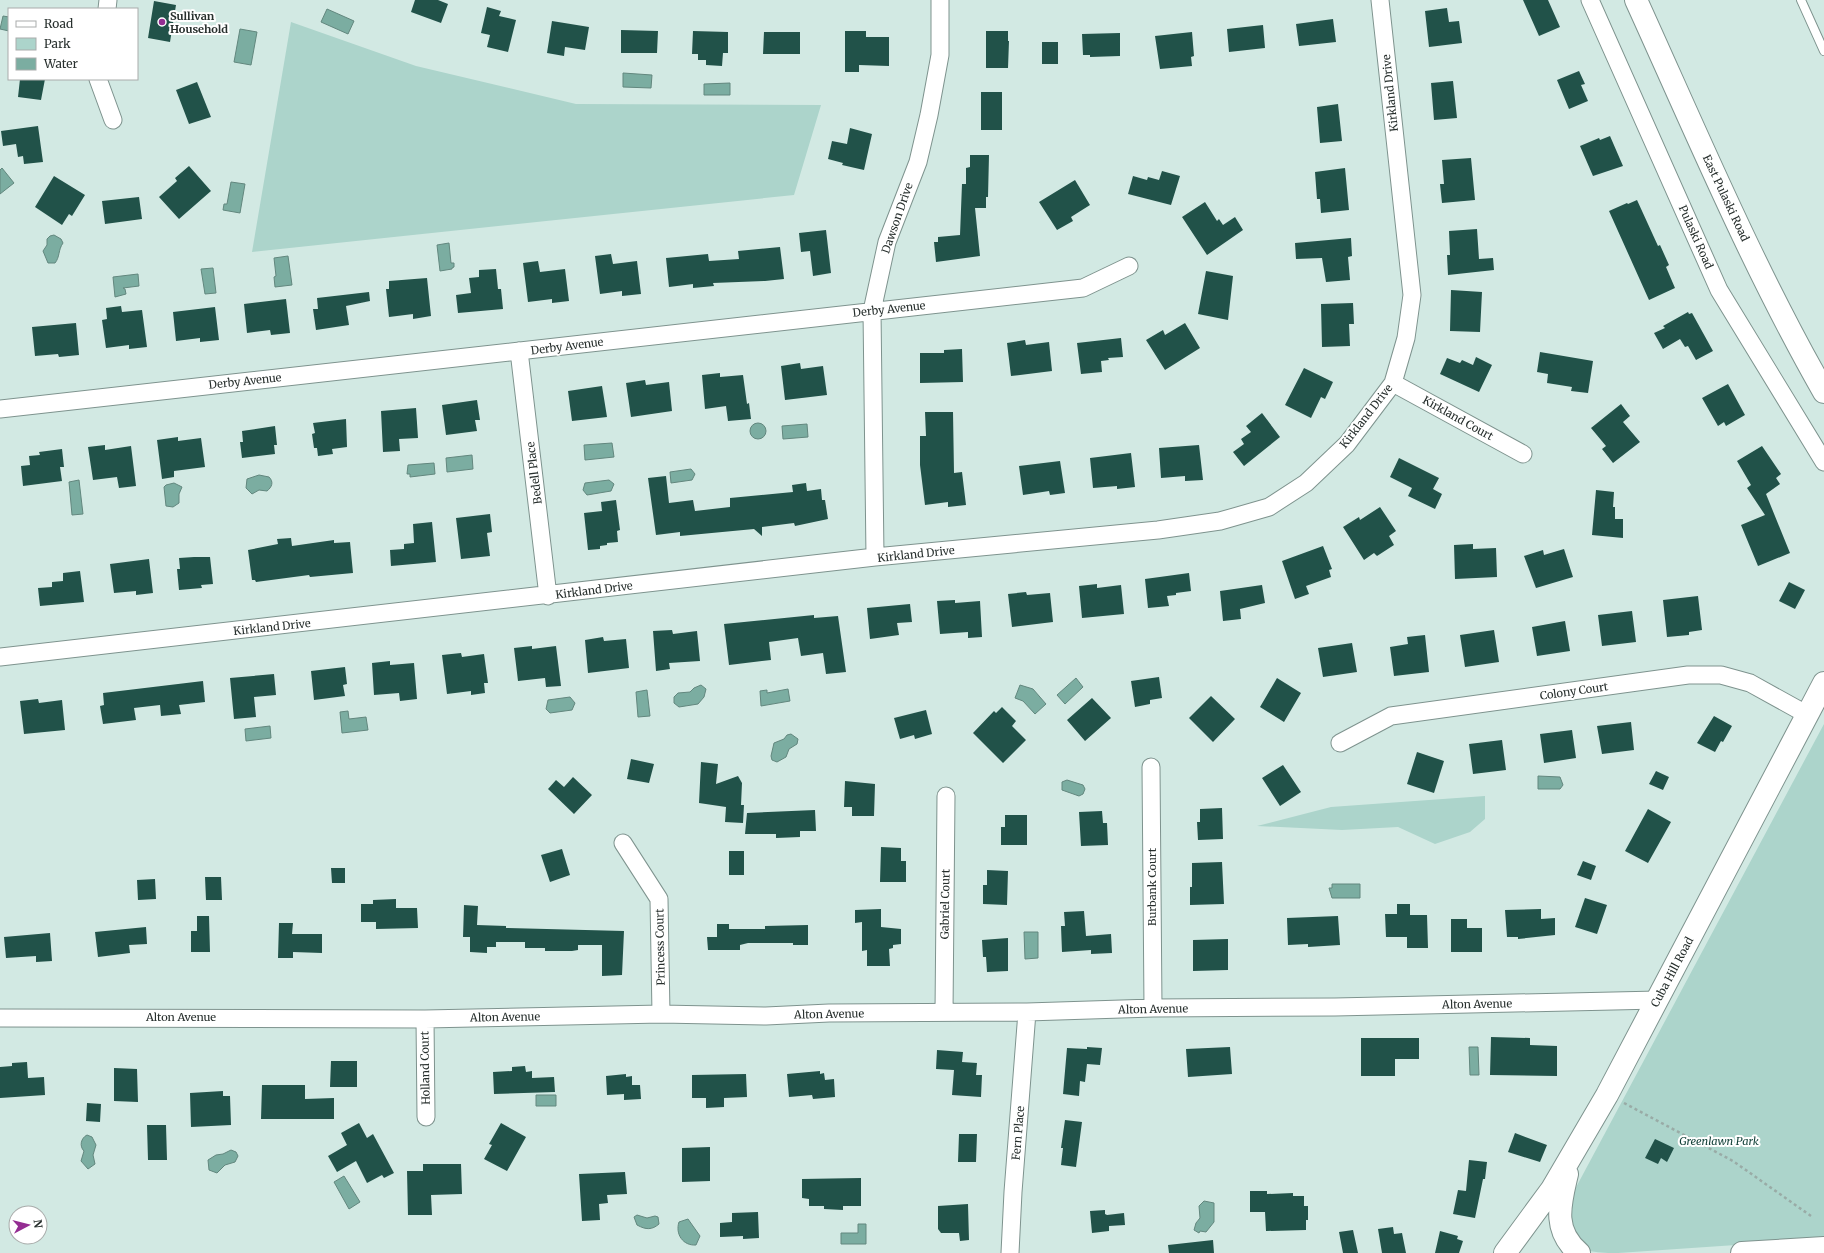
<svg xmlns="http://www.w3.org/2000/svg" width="1824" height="1253" viewBox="0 0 1824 1253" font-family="Merriweather,serif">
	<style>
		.green { fill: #acd4cb }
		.water { fill: #7bada1; stroke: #62877e }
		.building { fill: #215249 }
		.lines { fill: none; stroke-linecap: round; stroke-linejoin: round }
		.lane-casing { stroke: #7e938e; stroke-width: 10 }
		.street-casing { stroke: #7e938e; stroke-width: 19 }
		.secondary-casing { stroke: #7e938e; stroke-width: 24 }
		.path { stroke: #99aba6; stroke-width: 2.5; stroke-dasharray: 3 3; stroke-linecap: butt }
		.lane { stroke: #fff; stroke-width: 8 }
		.street { stroke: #fff; stroke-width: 17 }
		.secondary { stroke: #fff; stroke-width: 22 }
		.poi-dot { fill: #942d92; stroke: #fff; stroke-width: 1.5 }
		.labels { text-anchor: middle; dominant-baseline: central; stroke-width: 4; stroke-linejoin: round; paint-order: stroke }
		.poi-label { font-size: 11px; font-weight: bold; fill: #272f2d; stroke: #fff; text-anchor: start }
		.street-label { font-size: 11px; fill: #272f2d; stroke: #fff }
		.park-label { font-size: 11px; font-style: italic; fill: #0d3c34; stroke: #fff }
	</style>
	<rect width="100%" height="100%" fill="#d2e9e3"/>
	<!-- green -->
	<path class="green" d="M291,22L416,66L576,104L821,105L794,195L252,252Z
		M1824,724V1239L1618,1253C1602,1253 1578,1253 1570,1238C1567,1229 1568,1216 1566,1206Z
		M1485,796V819L1470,832L1435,844L1398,827L1342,830L1257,826L1331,807Z"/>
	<!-- water -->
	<path class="water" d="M327,9L354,21L348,34L321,22Z
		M3,16L9,17V31L0,29Z
		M240,29L257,32L251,65L234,62Z
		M623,73L652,75L651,88L623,87Z
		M730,83V95H704V84Z
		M2,168L14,183L0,194V170Z
		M231,182L245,184L240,213L223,210L224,204H227Z
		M54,235L61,239L63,243C58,250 60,257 55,263H48L43,251L47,245V239L50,236Z
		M449,243L451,263H454V267L452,268V269L440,271L437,245Z
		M288,256L292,285L275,287L274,277L276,276L274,258Z
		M213,268L216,293L205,294L201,269Z
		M138,274L139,286L123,288L125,289L126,294L115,297L113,277Z
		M750 431a8 8 0 1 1 16 0a8 8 0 1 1-16 0Z
		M807,424L808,437L783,439L782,426Z
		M612,443L614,457L585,460L584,445Z
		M472,455L473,469L447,472L446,458Z
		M434,463L435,474L410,477V474H407L408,465Z
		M691,469L695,474L692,480L671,483L670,472Z
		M259,475L269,477C274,482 272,487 267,491L259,490L252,494L246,488L247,479Z
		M79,480L83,514L72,515L69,482Z
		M609,480L614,484L611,491L587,495L583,490L585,483Z
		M174,483L182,487L179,494V503L173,507L166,506L164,487L166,485Z
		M1076,678L1083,687L1065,704L1057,695Z
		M701,685L706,689L704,697L698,704L679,707L674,703V697L678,693L690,692L694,688Z
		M1020,685L1033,689L1046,704L1035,714L1023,701L1015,698Z
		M788,689L790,701L761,706L760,691L767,690V693Z
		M647,690L650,716L638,717L636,692Z
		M570,697L575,703L572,710L550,713L546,709L548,700Z
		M348,711L349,719L366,717L368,730L342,733L340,712Z
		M270,726L271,738L246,741L245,729Z
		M791,734L798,739L797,744L789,749L786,757L777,762L772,760L771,756L774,743L784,739L787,735Z
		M1538,776L1560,777L1563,785L1560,789H1538Z
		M1067,780L1083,785L1085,789L1083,794L1079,796L1062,790V782Z
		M1332,884H1360V898H1332L1329,888H1332Z
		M1024,932H1038V958L1025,959Z
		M1469,1047H1478L1479,1075H1470Z
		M536,1095H556V1106H536Z
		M87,1135L92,1137L96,1145L93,1155L95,1164L88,1169L81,1161L84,1151C79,1146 81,1138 87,1135Z
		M231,1150L236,1152L238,1156L235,1162L225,1165L217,1173L209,1170L208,1160L216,1155L223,1154Z
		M344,1176L360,1202L349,1209L334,1182Z
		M1204,1201L1214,1203V1222L1206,1232L1200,1231L1199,1233L1194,1230L1196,1223L1200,1218L1199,1206Z
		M637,1215L647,1218L655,1216L658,1217L659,1224C652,1230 646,1230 637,1225L634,1217Z
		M688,1219L700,1236L696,1245C683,1246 675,1234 679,1222Z
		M858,1224H866V1244H841V1233H858Z"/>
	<!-- building -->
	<path class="building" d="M415,0H438L448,4L441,23L411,12Z
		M1523,0H1548L1560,27L1539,36Z
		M154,1L176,5L170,42L148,38Z
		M487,7L501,11L499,16L516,20L508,52L487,47L490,35L481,33Z
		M1447,8L1449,22L1459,21L1462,43L1429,47L1425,11Z
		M1333,19L1336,42L1299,46L1296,24Z
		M552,21L589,27L585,50L565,47L564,56L547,53Z
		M1263,25L1265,48L1229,52L1227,29Z
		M621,30L658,31L657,53H621Z
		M693,31L728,32V53H723L722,66L706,65V60H698V54H692Z
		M845,31H866V37H889V66L859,65V72H845Z
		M986,31H1008V41H1009L1008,68H986Z
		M764,32H800V54H763Z
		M1192,32L1194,56L1191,57L1192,66L1160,69L1155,36Z
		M1120,33V56L1090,57V55H1083L1082,34Z
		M1042,42H1058V64H1042Z
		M1579,71L1585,84L1581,85L1588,101L1569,109L1557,80Z
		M20,79H45L41,100L18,97Z
		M1453,81L1457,118L1434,120L1431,83Z
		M197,82L211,117L189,124L176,90Z
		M981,92H1002V130H981Z
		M1338,104L1342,141L1320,143L1317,107Z
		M38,126L43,162L24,164L23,156L18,157L16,144L3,146L1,131Z
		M850,128L872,134L864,170L842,165L843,163L828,159L832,141L847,144Z
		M1610,136L1623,166L1593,176L1580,146L1599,138L1600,140Z
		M970,155H989L988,197H986V208H975L980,256L936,262L934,242H938V237L960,235L962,184H966V168L970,167Z
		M1471,158L1475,200L1442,203L1440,184H1444L1442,160Z
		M189,166L211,191L179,219L159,197L177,181L175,178Z
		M1345,168L1349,210L1321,213L1320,199H1317L1315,172Z
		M1162,171L1180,176L1171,205L1128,194L1133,176L1147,180L1148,177L1159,180Z
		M54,176L85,195L72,216L69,214L62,225L35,207Z
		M1075,180L1090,205L1071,217L1073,221L1057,230L1039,202Z
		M139,197L142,219L105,224L102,201Z
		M1637,200L1658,246L1660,245L1669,265L1666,267L1675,288L1649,300L1609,211L1627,203L1628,204Z
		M1205,202L1217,221L1219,219L1223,225L1235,217L1243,230L1207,255L1182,217Z
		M1477,229L1479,259L1493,258L1494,270L1448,275L1447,255H1450L1449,231Z
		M826,230L831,273L813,276L810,251L801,252L799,233Z
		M1351,238L1352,256L1348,257L1350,280L1326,282L1322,258L1296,259L1295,243Z
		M780,247L784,279L765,281L713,283L714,286L693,288V284L669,287L666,258L708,254L709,261L739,259L738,251Z
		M611,254L613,264L637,261L641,294L622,296V291L600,294L595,256Z
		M538,261L540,272L565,269L569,301L552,303V299L528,302L523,263Z
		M496,269L498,289H501L503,309L458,313L456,295L471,293L469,278L479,277V270Z
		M1206,271L1233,276L1228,320L1198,314Z
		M427,278L431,316L413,319V314L389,317L386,289H389V281Z
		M1451,290L1482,292L1480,332L1450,331Z
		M369,292L370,301L346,306L349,325L316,330L313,309H318L317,298Z
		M286,299L290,333L271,335L270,330L247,333L244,304Z
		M1353,303L1354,324H1349L1350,346L1322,347L1321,304Z
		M121,306L122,312L142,310L147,347L129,349V345L106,348L102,320L107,319L106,308Z
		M215,307L219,340L200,342V338L176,341L173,312Z
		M1688,312L1689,314L1692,313L1713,351L1696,360L1688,346L1685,347L1680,339L1663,349L1654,333L1665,328L1663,326Z
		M76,323L79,355L59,357L58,354L35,356L32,327Z
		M1185,323L1200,348L1165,370L1146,340L1163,330L1165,335Z
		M1121,338L1123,357L1108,358L1109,360L1101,361L1102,372L1081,374L1077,343Z
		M1025,340L1026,345L1049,342L1052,371L1011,376L1007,343Z
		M962,349L963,382L920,383V353H944V350Z
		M1540,352L1593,361L1588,393L1571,391L1572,387L1547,383L1548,374L1537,372Z
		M1476,357L1492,365L1479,392L1440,374L1447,358L1460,363L1462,360L1473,365Z
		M800,363L801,369L823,366L827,395L785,400L781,366Z
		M1304,368L1333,382L1325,399L1321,397L1311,418L1285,405Z
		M720,373V377L743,375L747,404L749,403L751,419L728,421L726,406L705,409L702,375Z
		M645,380L646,385L669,382L672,411L631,417L626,383Z
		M1728,384L1745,415L1726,426L1724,422L1718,426L1702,398Z
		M602,386L607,417L572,421L568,391Z
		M477,400L480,420H475L477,431L446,435L442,405Z
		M1621,404L1630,416L1623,422L1640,442L1613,463L1602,449L1606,446L1591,428Z
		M416,408L418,438L399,439L400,451L383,452L381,411Z
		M925,412H953L954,473L962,472L966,505L948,507V502L925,505L920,465V436H926Z
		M1262,413L1280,437L1244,466L1233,452L1244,444L1241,439L1251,432L1246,426Z
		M346,419L347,447L332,449L333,454L318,456L317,448H314L312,434L315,433L313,423Z
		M275,426L277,445H274L275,454L242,458L240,442H243L242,431Z
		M178,437V441L201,438L205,467L174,471V477L162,479L157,440Z
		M105,445V450L131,446L136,486L119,488L117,477L93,480L88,447Z
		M1199,445L1203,480L1185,481V476L1161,478L1159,448Z
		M1762,446L1781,474L1776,478L1780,484L1766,494L1790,553L1758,566L1741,525L1765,515L1747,488L1751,485L1737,461Z
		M62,449L64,467H60L62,481L23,486L21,466L30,465L29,456L40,455L39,452Z
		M1131,453L1135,487L1117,489V486L1093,488L1090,458Z
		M1399,458L1439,478L1433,489L1442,494L1435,509L1408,496L1412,488L1390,477Z
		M1060,461L1065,493L1050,495L1049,491L1023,495L1019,466Z
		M666,476L669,503L693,500L695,511L730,507V498L793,492L792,485L806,483L807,491L821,489L822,500H825L828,519L795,526L794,523L762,527V536L754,529L680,536V532L656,535L648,478Z
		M1596,490L1614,492L1613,507H1615V519H1623V538L1592,535Z
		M616,500L620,530L617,531L618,542L607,543V545L600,546V549L588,550L584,513L602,511L601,502Z
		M1380,507L1396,531L1389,536L1394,545L1377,556L1374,553L1364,560L1343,527L1359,517L1360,520Z
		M490,514L492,532L487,533L490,556L461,559L456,518Z
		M432,522L436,562L391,566L390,550L404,549V544L414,543L413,524Z
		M291,538L292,546L334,540V543L350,542L353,573L310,577L309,575L256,582L255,580H252L248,550L278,544L277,539Z
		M1473,544V549L1496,548L1497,577L1455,579L1454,545Z
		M1323,546L1332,569L1329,570L1331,577L1306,586L1309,594L1295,599L1282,561Z
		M1564,549L1573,577L1536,588L1524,556L1543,550L1544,555Z
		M194,557H210L213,584L201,585L202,588L179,590L177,569H180L179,558Z
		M149,559L153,593L136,595V591L114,593L110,564Z
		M80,571L84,602L40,606L38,588L52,587V582L63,581V573Z
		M1189,573L1191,591L1176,593V595L1167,596L1169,606L1148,608L1145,579Z
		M1789,582L1805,590L1795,609L1779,601Z
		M1097,584V588L1121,585L1124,614L1082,618L1079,586Z
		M1262,585L1265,603L1240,609L1241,619L1223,621L1220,591Z
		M1026,592L1027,595L1050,593L1053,622L1012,627L1008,594Z
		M1698,596L1702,630L1689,632V635L1667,637L1663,600Z
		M955,600V603L980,601L982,637L968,638V632L940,634L937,601Z
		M910,604L912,622L897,623L899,635L870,639L867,608Z
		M1632,611L1636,642L1602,646L1598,615Z
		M814,615V618L838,616L846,672L826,674L823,653L801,656L798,638L769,642L771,660L729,665L724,624Z
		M1565,621L1570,651L1537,656L1532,627Z
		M672,630L673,634L697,631L700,661L669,663L670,669L656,671L653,631Z
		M1494,630L1499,662L1465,667L1460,635Z
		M1425,635L1429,672L1394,676L1390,647L1408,644L1407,637Z
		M603,637L604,641L626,639L629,668L588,673L585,640Z
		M1352,643L1357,672L1323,677L1318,648Z
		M532,646V649L556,646L561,686L546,687L545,678L518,681L514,648Z
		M461,653L462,657L484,654L488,683H484L485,693L471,695V691L447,694L442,655Z
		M390,661V665L414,663L417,699L400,701L399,693L374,695L372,663Z
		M345,667L347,684L343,685L345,696L314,700L311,671Z
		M274,674L276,695L254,697L256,717L234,719L230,678Z
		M1159,677L1162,698L1150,700V704L1135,707L1131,681Z
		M1277,678L1301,693L1284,722L1260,707Z
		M203,681L205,702L179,705L181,714L161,716L160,705L134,708L136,720L103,724L100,706L104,705L103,693Z
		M1211,696L1235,719L1213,742L1189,718Z
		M1092,698L1111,718L1085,741L1067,720Z
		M38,699L39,703L62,700L65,730L24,734L20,701Z
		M1002,707L1016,721L1012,726L1026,740L1003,763L973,733L994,711L996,713Z
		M926,710L932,734L915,739L914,735L900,739L894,718Z
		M1714,716L1732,726L1723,742L1721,741L1715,752L1697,743Z
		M1631,722L1634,750L1602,754L1597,726Z
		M1572,730L1576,758L1544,763L1540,734Z
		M1502,740L1506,770L1473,774L1469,744Z
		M1417,752L1444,761L1434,793L1407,784Z
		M631,759L654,764L649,783L627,779Z
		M701,762L718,764L716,784L738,776L742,783L741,805H744L743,823L725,822L726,807L699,803Z
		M1283,765L1301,792L1280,806L1262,778Z
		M1656,771L1669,777L1663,790L1649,784Z
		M573,777L592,795L574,814L548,789L556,780L564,787Z
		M845,781L875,784L874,816H852V807H844Z
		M1222,808L1223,839L1198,840L1197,822H1200V809Z
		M1648,809L1671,822L1648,863L1625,851Z
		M815,810L816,831H800V837L776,838V834H745L747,813Z
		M1102,811L1103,823H1107L1108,845L1081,846L1079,812Z
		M1005,815H1027V845H1001V827H1005Z
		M881,847L901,848V861H906V882H880Z
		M562,849L570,875L550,882L541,855Z
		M729,851H744V875H729Z
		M1583,861L1596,866L1591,880L1577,875Z
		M1222,862L1224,904L1190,905V887H1192V863Z
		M331,868H345V883H332Z
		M987,870L1008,871L1007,905L983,904V885H987Z
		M205,877H221L222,900H206Z
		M155,879L156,899L138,900L137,880Z
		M1585,898L1607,905L1597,934L1575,927Z
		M396,899V908H417L418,928L376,929V922H361V904H373V900Z
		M1397,904H1410V915H1427L1428,948H1407V937H1386L1385,914H1397Z
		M464,905L478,906L477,925L506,926V928L624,931L622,975L602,976V945H578V950L572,951H545V948H525V942H496V947H487V953L470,952V937H463Z
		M881,909V927L901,929V944L893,945V948L889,949L890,966H867V950L862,951V922L855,923V910Z
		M1541,909V919L1555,918V935L1518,939V937H1507L1505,910Z
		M1084,911L1086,936L1111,934L1112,953L1091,954V950L1062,952L1061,926H1065L1064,912Z
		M197,916H209L210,952H191V931H197Z
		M1338,916L1340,945L1308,947V944L1288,945L1287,918Z
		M1451,919H1467V928H1482V952H1451Z
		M279,923H293L292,934H322V953L293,952V958H278Z
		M717,924H729V929H765V926L808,925V945H793V943H748L740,945V950H708L707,937H717Z
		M146,927L147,944L129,945L130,953L98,957L95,932Z
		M50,933L52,961L36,962V956L6,958L4,937Z
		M1008,938V971L987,972L986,957H983L982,940Z
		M1228,939V970L1193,971V940Z
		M1491,1037L1530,1038V1045L1557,1046V1076L1490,1075Z
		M1361,1038H1419V1059H1395V1076H1361Z
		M1087,1047L1102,1048L1100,1065L1087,1064L1085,1082L1080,1081L1079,1096L1063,1094L1067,1048L1087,1049Z
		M1230,1047L1232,1074L1188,1077L1186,1049Z
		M937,1050L963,1052L962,1062L977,1063L976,1075H982L981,1097L952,1095L954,1070L936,1069Z
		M331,1061H357V1087H330Z
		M27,1062L28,1078L44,1077L45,1095L0,1098V1067L12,1066V1063Z
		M525,1066L526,1072L532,1071V1078L554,1077L555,1092L494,1094L493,1072L512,1071V1067Z
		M114,1068L137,1069L138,1102L114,1101Z
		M820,1071V1074L824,1073L825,1080L834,1079L835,1097L813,1099L812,1095L789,1097L787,1074Z
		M626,1074V1077L632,1076V1085H640L641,1099L624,1100V1094L607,1095L606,1076Z
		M746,1074L747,1097L724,1098V1107L706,1108V1098H692V1075Z
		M262,1085H305V1099L334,1098V1119H261Z
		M223,1091V1096H230L231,1125L191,1127L190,1093Z
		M87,1103L101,1104L100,1122L86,1121Z
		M1065,1120L1082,1122L1076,1167L1061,1165L1063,1148H1061Z
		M359,1123L367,1138L373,1134L394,1173L384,1178L382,1175L367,1183L356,1161L337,1172L328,1156L347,1145L341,1133Z
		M501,1123L526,1137L507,1171L484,1159L492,1145L489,1144Z
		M147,1125H166L167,1160H148Z
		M1515,1133L1547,1145L1540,1162L1508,1152Z
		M959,1134H977L976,1162H958Z
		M1655,1139L1674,1148L1667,1162L1661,1158L1658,1164L1645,1158Z
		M710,1147V1181L682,1182V1148Z
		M1469,1160L1487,1162L1485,1179H1483L1475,1218L1453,1214L1458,1190L1466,1191Z
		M423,1164H461L462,1194L431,1195L432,1215H408L407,1171H423Z
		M625,1172L627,1194L607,1195L608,1203L599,1204L600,1220L582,1221L579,1174Z
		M861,1178V1206H843V1210L824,1209V1206H809V1199L802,1198V1179Z
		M1250,1191H1267V1194L1293,1193V1196H1304V1206H1308V1220H1306V1230L1266,1231L1265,1212H1250Z
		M968,1204L969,1240L960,1241L959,1233H941L938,1229V1206Z
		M1105,1210V1214L1107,1215L1124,1213L1125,1225L1109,1226V1231L1092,1233L1090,1211Z
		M758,1212L759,1238L743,1239V1236L720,1237V1223L732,1222V1213Z
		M1393,1227L1394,1234L1402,1233L1406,1253H1382L1378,1229Z
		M1353,1230L1358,1253H1343L1339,1232Z
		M1440,1231L1458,1236L1457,1239L1463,1241L1459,1253H1435Z
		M1213,1240L1214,1253H1169L1168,1245Z"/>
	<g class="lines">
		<!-- lane casing -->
		<g class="lane-casing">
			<path id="lane" d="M1801,0L1824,51"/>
		</g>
		<!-- street casing -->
		<g class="street-casing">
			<path id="street" d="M1590,0L1719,290L1824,462
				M107,9L108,0
				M98,79L113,120
				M519,351L548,596
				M1393,383L1523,454
				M0,409L1083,288L1129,266
				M875,557L872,311L887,242L918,162L929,115L940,55V0
				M0,657L875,557L1158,530L1220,521L1269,507L1306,483L1347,444L1393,383L1406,338L1412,295L1380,0
				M1340,743L1391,716L1688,675H1721L1750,683L1806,714
				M1151,767L1153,1008
				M623,843L659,899L661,1014
				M944,1012L946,796
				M0,1018L425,1019L661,1014L766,1016L829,1013L1027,1012L1153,1008L1335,1007L1658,1000
				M425,1019L426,1117
				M1010,1253L1013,1192L1027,1012"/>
		</g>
		<!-- secondary casing -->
		<g class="secondary-casing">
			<path id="secondary" d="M1636,0C1696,132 1752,266 1824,392
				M1567,1174C1560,1204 1552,1230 1579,1253
				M1505,1253L1552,1189L1607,1095L1824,683
				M1742,1253L1824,1248"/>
		</g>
		<!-- path -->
		<path class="path" d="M1624,1103L1733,1161L1811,1216"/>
		<!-- lane -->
		<use href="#lane" class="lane"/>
		<!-- street -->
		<use href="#street" class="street"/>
		<!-- secondary -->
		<use href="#secondary" class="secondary"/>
	</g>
	<!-- markers -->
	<circle class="poi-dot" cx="162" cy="22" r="4"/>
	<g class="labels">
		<!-- poi labels -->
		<g class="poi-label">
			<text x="170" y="16">Sullivan<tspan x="170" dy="13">Household</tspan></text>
		</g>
		<!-- street labels -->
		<g class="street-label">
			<text transform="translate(1390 93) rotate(-96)">Kirkland Drive</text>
			<text transform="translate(1726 198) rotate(65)">East Pulaski Road</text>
			<text transform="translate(897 218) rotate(-71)">Dawson Drive</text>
			<text transform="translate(1696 237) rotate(66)">Pulaski Road</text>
			<text transform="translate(889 309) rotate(-6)">Derby Avenue</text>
			<text transform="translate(567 346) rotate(-7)">Derby Avenue</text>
			<text transform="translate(245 381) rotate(-6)">Derby Avenue</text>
			<text transform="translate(1366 416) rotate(-52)">Kirkland Drive</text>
			<text transform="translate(1458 418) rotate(29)">Kirkland Court</text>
			<text transform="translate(534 473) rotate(-97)">Bedell Place</text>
			<text transform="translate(916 554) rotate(-6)">Kirkland Drive</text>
			<text transform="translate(594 590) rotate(-7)">Kirkland Drive</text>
			<text transform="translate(272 627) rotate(-6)">Kirkland Drive</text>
			<text transform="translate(1574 691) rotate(-8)">Colony Court</text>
			<text transform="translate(1152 887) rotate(-90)">Burbank Court</text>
			<text transform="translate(945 904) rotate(-89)">Gabriel Court</text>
			<text transform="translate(660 947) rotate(-91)">Princess Court</text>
			<text transform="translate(1672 972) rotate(-62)">Cuba Hill Road</text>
			<text transform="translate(1477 1004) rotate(-1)">Alton Avenue</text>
			<text transform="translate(1153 1009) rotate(-1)">Alton Avenue</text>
			<text transform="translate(829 1014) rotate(-1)">Alton Avenue</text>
			<text x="181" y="1017">Alton Avenue</text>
			<text transform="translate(505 1017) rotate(-1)">Alton Avenue</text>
			<text transform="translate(425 1068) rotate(-91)">Holland Court</text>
			<text transform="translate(1018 1133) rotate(-85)">Fern Place</text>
		</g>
		<!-- park labels -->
		<g class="park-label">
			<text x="1719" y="1141">Greenlawn Park</text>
		</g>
	</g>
	<!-- legend -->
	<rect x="8" y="8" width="130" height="72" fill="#ffffff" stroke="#a9acab"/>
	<rect x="16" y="21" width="20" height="6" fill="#ffffff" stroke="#a9acab"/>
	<text x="44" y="28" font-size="12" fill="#272f2d">Road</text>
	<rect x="16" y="38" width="20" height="12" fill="#acd4cb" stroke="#a9acab"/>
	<text x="44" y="48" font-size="12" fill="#272f2d">Park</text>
	<rect x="16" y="58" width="20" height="12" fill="#7bada1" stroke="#a9acab"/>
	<text x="44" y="68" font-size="12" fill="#272f2d">Water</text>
	<!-- north arrow -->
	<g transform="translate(28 1225) rotate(83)"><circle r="19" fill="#ffffff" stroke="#a9acab"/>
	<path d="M0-3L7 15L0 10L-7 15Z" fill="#942d92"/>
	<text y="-6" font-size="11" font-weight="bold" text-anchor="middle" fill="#272f2d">N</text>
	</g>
</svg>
